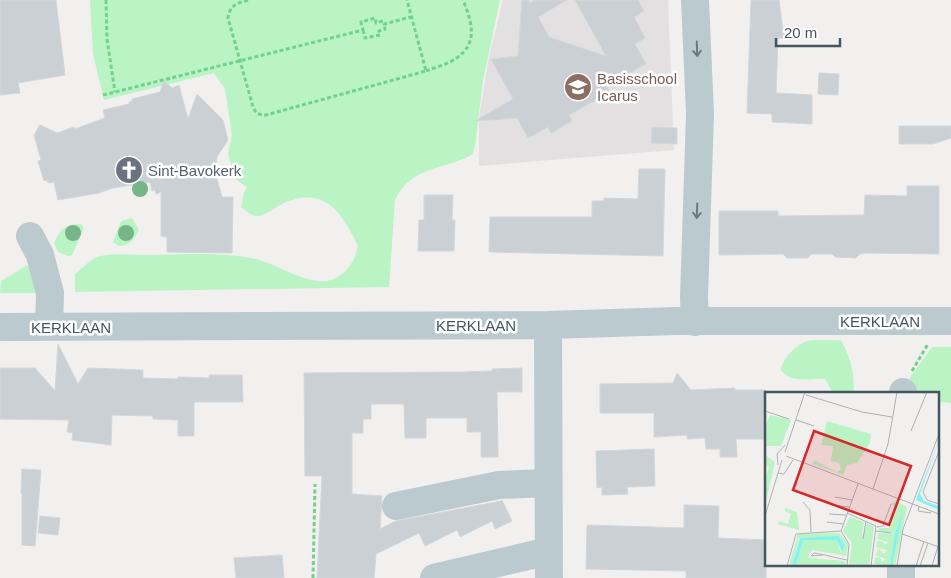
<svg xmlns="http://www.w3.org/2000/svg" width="951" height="578" viewBox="0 0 951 578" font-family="Arial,sans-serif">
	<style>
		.education { fill: #e3e0e1 }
		.green { fill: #baf3c4 }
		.building { fill: #cad0d4; stroke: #d2d7db }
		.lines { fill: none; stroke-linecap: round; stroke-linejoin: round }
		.path { stroke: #6fd38d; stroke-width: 3; stroke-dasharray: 4 2.5; stroke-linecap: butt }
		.minor { stroke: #bbcacf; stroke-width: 28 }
		.tree { fill: #76b588 }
		.oneway { stroke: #687a80 }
		.labels { text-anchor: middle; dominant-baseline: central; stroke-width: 5; stroke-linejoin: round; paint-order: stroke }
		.education-label { font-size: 15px; fill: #785e54; stroke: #fff; text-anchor: start }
		.worship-label { font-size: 15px; fill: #5b616d; stroke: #fff; text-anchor: start }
		.street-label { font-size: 15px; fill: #45575e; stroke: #fff }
		.inset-road { fill: none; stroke: #adb2b5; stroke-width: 1 }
		.view { fill: #d62828; fill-opacity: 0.15; stroke: #d62828; stroke-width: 2.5 }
		.inset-edge { fill: none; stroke: #45575e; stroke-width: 2.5 }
	</style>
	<rect width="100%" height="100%" fill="#f2efef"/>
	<!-- education -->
	<path class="education" d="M503,0H668L674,150L479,166V118L489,57Z"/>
	<!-- green -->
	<path class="green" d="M90,0H500L483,81L475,146L472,155C443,170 411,166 395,200L389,287L75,292V274C81,269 87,263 93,259C107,252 126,255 142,255C179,255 219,251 256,259C277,264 310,287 331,280C347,275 355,260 358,246C341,211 324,185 282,204C275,207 265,216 258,216C250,216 247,211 241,207L244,193L247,187L235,179L228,154L232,135L225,89L214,73L104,100L93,54Z
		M132,218L139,230C134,240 130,245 119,246L113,242L121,221Z
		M81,224L84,228L72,255L68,256L58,252L54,243C61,228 65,225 81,224Z
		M32,265L40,293H0L1,281L26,266Z
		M841,340C851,360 854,370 854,393H833L825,379C809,378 791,384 781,370C782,359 798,343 808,341C818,339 830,341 841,340Z
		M932,347H951V403L939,402V392H914L907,386L911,376Z"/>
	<!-- building -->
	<path class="building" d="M0,0H56L65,75L18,83L20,93L0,95Z
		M522,0H528L530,3L536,0H567L538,17L549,37L606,56L575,0H638L644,11L634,17L645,38L635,44L646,64L606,86L610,92L569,115L572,121L551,133L548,127L528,138L517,118L475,121L513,99L491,59L518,56Z
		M751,0H779L784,38H778L776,93L812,95V124L772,122V114L747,113Z
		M819,73L839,74L838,95L818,94Z
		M164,81L172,88L179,85L188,119L197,94L223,120L228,140L217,157L215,172L222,197H233L232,253L167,252V237L161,236V192L156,194L155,190L152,191L150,182L113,188L99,193L58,200L54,182L48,183L47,180L44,181L38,161L41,160L34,135L40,125L57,133L74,127L75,129L105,118L103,110L129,104V102L132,101V99L160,92Z
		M899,126H951V138L933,144H899Z
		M652,127L677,128V144L651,143Z
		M639,169H665L663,256L489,252L490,217H592V201H604V198L638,199Z
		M907,186H939V254L865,253L860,254L856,258L835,257L832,254H811L808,258H787L783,254L719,255V211H778V216L864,215L865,195L907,196Z
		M424,195H453L452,220H455L454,251H418L419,220H424Z
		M58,344L78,384L88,368L143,370V378L178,379V377L209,378V375H242L243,402H194V436H178V420L153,419V416L112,415L111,445L72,440L73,433L67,432L69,420L0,419V368H35L55,391Z
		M522,368V392H497L498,457H481V432H467V418H426V438H405L404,404H371V419H363V433H352V494L382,496L380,529L396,521L501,501L502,500L512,521L495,529L492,521L460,537L457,530L425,546L419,533L376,554L374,578H317L322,476H305L304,373L460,372L492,371V369Z
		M677,373L691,390L735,388V390H766V439H736L737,457H720V449H706L705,438L687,439V435L654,437V413H600V384L673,383Z
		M654,449L655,486L627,487L628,494L602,495V487L597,488L596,451Z
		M22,469L41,470L35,546L22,545V493H21Z
		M684,505L719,506L718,538L766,540V578H686V571L586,569L587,525L684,528Z
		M40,516L60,518L58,535L38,533Z
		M282,555L284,578H236L234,558Z"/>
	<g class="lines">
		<!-- path -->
		<path class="path" d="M106,0L107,39L115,92
			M248,0C237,3 230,5 228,18L253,107C256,114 259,115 266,115L426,71L407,0
			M363,30L365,38L380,35L379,31L385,29L384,24
			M426,71C435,67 447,65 455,59C479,44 472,22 463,0
			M103,95L363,30L361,22L375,18L376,23L383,21L384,24L411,17
			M912,371L928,344
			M313,578L315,484"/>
		<!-- minor -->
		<path class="minor" d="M30,236L40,255L50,293L49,327
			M695,322L694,298L700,114L695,0
			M548,325L549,578
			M0,327L548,325L676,321H951
			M903,392V393
			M396,506L499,485L548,483
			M434,578L549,551
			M901,578V564"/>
	</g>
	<!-- trees -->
	<g class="tree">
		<circle cx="140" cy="189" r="8"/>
		<circle cx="73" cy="233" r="8"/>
		<circle cx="126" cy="233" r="8"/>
	</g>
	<!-- one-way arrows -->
	<defs><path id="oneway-shaft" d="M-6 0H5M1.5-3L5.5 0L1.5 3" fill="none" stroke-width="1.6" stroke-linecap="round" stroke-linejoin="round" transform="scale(1.25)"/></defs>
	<g class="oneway">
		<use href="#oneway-shaft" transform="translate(697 49) rotate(88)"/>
		<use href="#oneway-shaft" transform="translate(697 211) rotate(92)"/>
	</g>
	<!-- icons -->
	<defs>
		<g id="school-disc" transform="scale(1.4375)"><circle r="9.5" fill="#8d6e63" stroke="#fff"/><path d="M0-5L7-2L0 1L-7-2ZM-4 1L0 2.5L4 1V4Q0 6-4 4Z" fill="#fff"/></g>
		<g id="church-disc" transform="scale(1.4375)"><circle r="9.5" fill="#6b7280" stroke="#fff"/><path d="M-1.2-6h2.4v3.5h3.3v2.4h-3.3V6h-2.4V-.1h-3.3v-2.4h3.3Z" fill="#fff"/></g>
	</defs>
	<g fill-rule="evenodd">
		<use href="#school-disc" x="578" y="87"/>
		<use href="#church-disc" x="129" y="170"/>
	</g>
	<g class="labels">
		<!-- education labels -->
		<g class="education-label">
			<text x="597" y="78">Basisschool<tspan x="597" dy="17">Icarus</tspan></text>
		</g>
		<!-- worship labels -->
		<g class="worship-label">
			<text x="148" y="170">Sint-Bavokerk</text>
		</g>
		<!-- street labels -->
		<g class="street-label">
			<text x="880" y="321">KERKLAAN</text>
			<text x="476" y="325">KERKLAAN</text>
			<text x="71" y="327">KERKLAAN</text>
		</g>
	</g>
	<!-- overview -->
	<g transform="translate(765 392)">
		<rect width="174" height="174" fill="#f2efef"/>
		<path d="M5,23L26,28L16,54H0V35ZM62,29L106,42L105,51L92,71L82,73L78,83L46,71L51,69L72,80L76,77L74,71L66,69L68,54L56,53ZM0,63L10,70L0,114V87L4,75L0,74ZM131,109L142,115L130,174H127L131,148L138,118L130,141L125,174L109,172L110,166L115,165L117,170L121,167L110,163L114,157L119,162L122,158L111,155L112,149H117L120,153L123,150L112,147L113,141L128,142L114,139V136H124L132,116L126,112ZM20,116L32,120L34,138L13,132L14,129L6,126L23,132L26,122L20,119ZM85,125L99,130L96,148L102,131L109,135L104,174H84L87,151L78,139ZM74,141L83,151L81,164L48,158L44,161V166L80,169L81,174H31L38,148H72L76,161L80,153L73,145L34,146L27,174H24L33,142Z" fill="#baf3c4"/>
		<path d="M174,48L155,102L159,109L174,114V118L151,108ZM138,118L127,174H125L130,141ZM73,144L80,153L77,160L72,148H38L31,174H27L35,146Z" fill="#83f2f3"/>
		<path class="inset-road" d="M41,3L97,20L127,25M0,19L24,27M31,28L49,34M146,39L162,0M174,59L158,100L162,108L174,112M20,60L40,0M21,64L174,122M13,73L12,62L20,53M13,81L19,82L28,68M108,97L123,52L132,0M70,105L87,108M38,110L45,118L46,140M67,113L84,115M154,115L153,119L166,121M82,121L111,134L106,174M64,122L81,123M0,124L17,68M62,130L78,132M112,135L118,134L126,112M111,139L126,141M137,142L174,155M98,147L101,129M58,163L46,164L49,161L60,163L68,165L82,168M22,174L31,142L76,139M82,174L84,152L76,139L93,92M132,174L138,137L174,42M151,174L159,149M155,174L163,151M167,174L173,154"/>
		<path class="view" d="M49,39L146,74L124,133L28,98Z"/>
		<rect width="174" height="174" class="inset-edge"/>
	</g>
	<!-- scale -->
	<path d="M776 38v8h64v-8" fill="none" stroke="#45575e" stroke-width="2.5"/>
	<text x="784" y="38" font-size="15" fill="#45575e" stroke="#ffffff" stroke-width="4" paint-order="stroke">20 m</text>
</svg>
